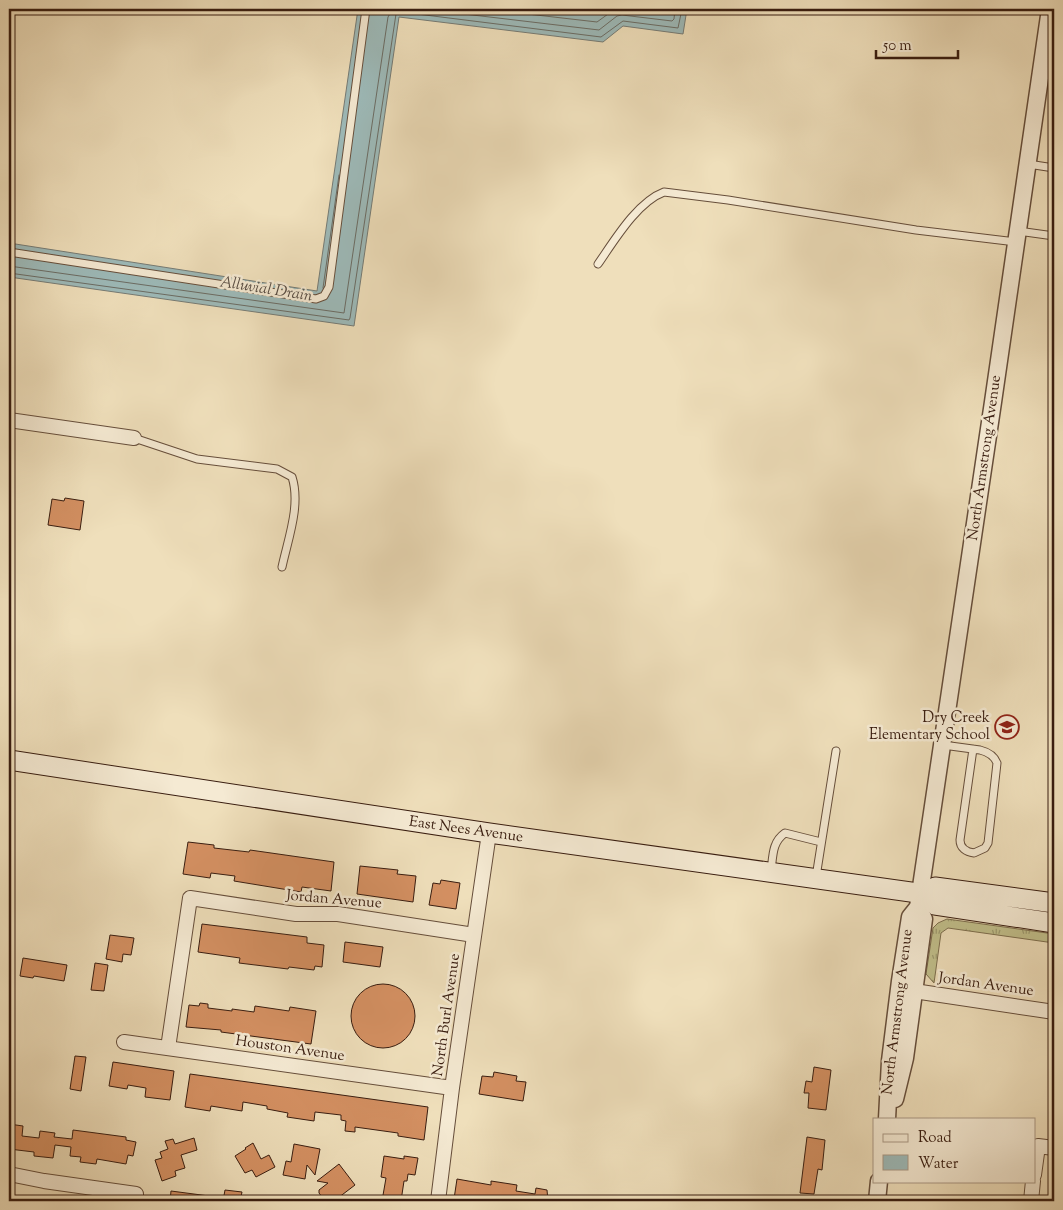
<svg xmlns="http://www.w3.org/2000/svg" width="1063" height="1210" viewBox="0 0 1063 1210" font-family="'Sorts Mill Goudy',serif">
	<style>
		.park { fill: url(#park-tufts); stroke: #7d6e4e }
		.water { fill: #9dbab9; stroke: #757b75 }
		.lines { fill: none; stroke-linecap: round; stroke-linejoin: round }
		.shore { stroke: #6b6c64; stroke-width: 1 }
		.building { fill: #d49062; stroke: #391d10 }
		.service-casing { stroke: #664e3b; stroke-width: 9 }
		.minor-casing { stroke: #664e3b; stroke-width: 16 }
		.tertiary-casing { stroke: #664e3b; stroke-width: 19 }
		.secondary-casing { stroke: #391d10; stroke-width: 21 }
		.service { stroke: #f5ead3; stroke-width: 7 }
		.minor { stroke: #f5ead3; stroke-width: 14 }
		.tertiary { stroke: #f5ead3; stroke-width: 16 }
		.secondary { stroke: #f5ead3; stroke-width: 19 }
		.labels { text-anchor: middle; dominant-baseline: central; stroke-width: 5; stroke-linejoin: round; paint-order: stroke }
		.street-label { font-size: 15px; fill: #391d10; stroke: #f5ead3 }
		.poi-label { font-size: 15px; fill: #391d10; stroke: #f5ead3; text-anchor: end }
		.water-label { font-size: 16px; font-style: italic; fill: #574c43; stroke: #f5ead3 }
	</style>
	<defs>
		<pattern id="park-tufts" width="24" height="20" patternUnits="userSpaceOnUse" patternTransform="scale(1.25)"><rect width="24" height="20" fill="#c1bf8b"/><path d="M3 7l-1-3M5 7V3M7 7l1-3M15 17l-1-3M17 17v-4M19 17l1-3" fill="none" stroke="#9e9b70"/></pattern>
	</defs>
	<rect width="100%" height="100%" fill="#efdfbb"/>
	<filter id="stains"><feTurbulence type="fractalNoise" baseFrequency=".004" numOctaves="4"/><feColorMatrix values="0 0 0 0 .2 0 0 0 0 .09 0 0 0 0 .02 0 0 0 .5 -.17"/></filter>
	<radialGradient id="worn" r=".72"><stop offset=".6" stop-color="#630" stop-opacity="0"/><stop offset="1" stop-color="#630" stop-opacity=".3"/></radialGradient>
	<!-- park -->
	<path class="park" d="M947,919L1054,934V943L948,928L941,933L934,983L926,974L933,928L938,923Z"/>
	<!-- water -->
	<path class="water" d="M358,9H687L683,34L623,26L603,42L399,17L354,326L9,277V243L317,291Z"/>
	<g class="lines">
		<!-- shore -->
		<path class="shore" d="M422,9L599,30L617,16L622,15L672,21L674,19L675,9
			M484,9L597,22L615,9
			M9,266L344,313L388,17L393,9
			M9,273L349,320L350,318L396,14L401,12L601,37L623,21L678,28L682,9
			M323,288L339,175"/>
	</g>
	<!-- building -->
	<path class="building" d="M65,498L84,501L80,530L48,525L52,499L64,501Z
		M188,842L214,845V848L249,852L250,850L334,862L331,891L302,887L301,892L234,881L235,876L211,873L210,878L183,874Z
		M360,866L398,870L397,874L416,876L413,902L357,894Z
		M441,880L460,883L456,909L429,905L433,883L440,884Z
		M202,924L307,937V943L324,945L322,967L315,966L314,970L289,967L288,969L239,963L240,958L198,952Z
		M110,935L134,938L131,955L123,954L122,962L106,959Z
		M345,942L383,947L380,967L343,962Z
		M23,958L67,965L64,981L34,976L33,978L20,976Z
		M95,963L108,965L104,991L91,990Z
		M351 1016a32 32 0 1 1 64 0a32 32 0 1 1-64 0Z
		M200,1003L208,1004V1008L232,1011V1009L254,1012L255,1006L289,1011L290,1007L316,1011L311,1044L221,1032V1030L186,1027L189,1005L199,1006Z
		M75,1056L86,1057L81,1091L70,1089Z
		M113,1062L174,1071L170,1100L145,1097L146,1088L128,1085L127,1089L109,1086Z
		M814,1067L831,1070L826,1110L808,1108L809,1093H804L806,1081L812,1082Z
		M494,1072L517,1076L516,1081L526,1082L523,1101L479,1094L482,1076L493,1077Z
		M190,1074L428,1107L424,1140L398,1136V1133L355,1127V1132L345,1131L346,1121L341,1120V1115L315,1112L314,1121L287,1117L288,1113L267,1109V1106L243,1102L242,1111L211,1106L210,1111L185,1107Z
		M9,1124L23,1126L22,1136L39,1138L40,1131L55,1133L54,1137L72,1139L73,1130L126,1137V1140L136,1142L133,1156L128,1155L126,1164L97,1159L96,1164L80,1162L81,1157L70,1156L71,1147L55,1145L53,1158L34,1156V1152L9,1149Z
		M807,1137L825,1140L822,1170L818,1169L814,1194L800,1193Z
		M194,1138L197,1150L181,1155L185,1168L175,1171L176,1176L162,1181L155,1160L162,1158L160,1152L168,1149L165,1141L173,1139L175,1144Z
		M253,1143L261,1159L269,1155L275,1167L256,1177L252,1170L245,1173L235,1156L246,1149L245,1148Z
		M294,1144L320,1149L315,1175L307,1165L305,1179L283,1175L286,1161L291,1162Z
		M384,1156L404,1159V1156L418,1158L415,1175L408,1174L407,1181H404L401,1201H382L386,1178L381,1177Z
		M339,1164L355,1185L334,1201H325L319,1193V1190L328,1183L317,1181Z
		M457,1179L491,1185V1181L517,1185L516,1191L535,1194L536,1188L547,1190L548,1201H509L500,1200L499,1201H467L454,1199Z
		M225,1190L242,1192L240,1201H223Z
		M171,1191L209,1196L208,1201H170Z"/>
	<g class="lines">
		<!-- service casing -->
		<g class="service-casing">
			<path id="service" d="M1028,164L1054,168
				M1018,231L1054,236
				M9,252L316,299L324,296L329,287L366,9
				M598,264C614,241 637,202 664,192L728,200L916,230L1016,242
				M134,438L197,459L277,469L292,477C301,505 288,539 282,567
				M943,745L980,750C988,752 994,755 997,763L988,843L985,848L974,853C966,852 960,848 960,840L973,749
				M771,871C773,856 772,842 785,833L821,842
				M816,877L836,751"/>
		</g>
		<!-- minor casing -->
		<g class="minor-casing">
			<path id="minor" d="M9,420L134,438
				M914,991L1054,1012
				M124,1042L452,1088
				M168,1048L190,898L296,914H338L474,935
				M9,1174L44,1181L136,1194L135,1201
				M1034,1175L1038,1146L1054,1148
				M438,1201L452,1088L489,833
				M1031,1201L1033,1181"/>
		</g>
		<!-- tertiary casing -->
		<g class="tertiary-casing">
			<path id="tertiary" d="M895,1099L905,1058L924,919L918,907
				M887,1119L890,1061L900,981L910,917L918,907L993,402L1050,9
				M877,1201L879,1181"/>
		</g>
		<!-- secondary casing -->
		<g class="secondary-casing">
			<path id="secondary" d="M9,760L489,833L925,894L935,905L1054,923
				M925,894L935,887L1054,903"/>
		</g>
		<!-- service -->
		<use href="#service" class="service"/>
		<!-- minor -->
		<use href="#minor" class="minor"/>
		<!-- tertiary -->
		<use href="#tertiary" class="tertiary"/>
		<!-- secondary -->
		<use href="#secondary" class="secondary"/>
	</g>
	<!-- icons -->
	<defs>
		<g id="school-ring" transform="scale(1.25)"><circle r="9.5" fill="#f5ead3" stroke="#8f2418" stroke-width="1.5"/><path d="M0-5L7-2L0 1L-7-2ZM-4 1L0 2.5L4 1V4Q0 6-4 4Z" fill="#8f2418"/></g>
	</defs>
	<g fill-rule="evenodd">
		<use href="#school-ring" x="1007" y="727"/>
	</g>
	<g class="labels">
		<!-- street labels -->
		<g class="street-label">
			<text transform="translate(985 458) rotate(-82)">North Armstrong Avenue</text>
			<text transform="translate(466 830) rotate(8)">East Nees Avenue</text>
			<text transform="translate(334 900) rotate(5)">Jordan Avenue</text>
			<text transform="translate(986 985) rotate(8)">Jordan Avenue</text>
			<text transform="translate(898 1012) rotate(-83)">North Armstrong Avenue</text>
			<text transform="translate(447 1015) rotate(-82)">North Burl Avenue</text>
			<text transform="translate(290 1049) rotate(8)">Houston Avenue</text>
		</g>
		<!-- poi labels -->
		<g class="poi-label">
			<text x="990" y="718">Dry Creek<tspan x="990" dy="17">Elementary School</tspan></text>
		</g>
		<!-- water labels -->
		<g class="water-label">
			<text transform="translate(266 290) rotate(9)">Alluvial Drain</text>
		</g>
	</g>
	<!-- margin -->
	<rect width="1063" height="1210" fill="none" stroke="#efdfbb" stroke-width="30"/>
	<rect x="10" y="10" width="1043" height="1190" fill="none" stroke="#391d10" stroke-width="2.5"/>
	<rect x="15" y="15" width="1033" height="1180" fill="none" stroke="#391d10"/>
	<!-- legend -->
	<rect x="873" y="1118" width="162" height="65" fill="#f5ead3" stroke="#aa9885"/>
	<rect x="883" y="1134" width="25" height="8" fill="#f5ead3" stroke="#aa9885"/>
	<text x="918" y="1142" font-size="15" fill="#391d10">Road</text>
	<rect x="883" y="1155" width="25" height="15" fill="#9dbab9" stroke="#aa9885"/>
	<text x="918" y="1168" font-size="15" fill="#391d10">Water</text>
	<!-- scale -->
	<path d="M876 50v8h82v-8" fill="none" stroke="#391d10" stroke-width="2.5"/>
	<text x="883" y="50" font-size="15" fill="#391d10" stroke="#f5ead3" stroke-width="4" paint-order="stroke">50 m</text>
	<rect width="100%" height="100%" filter="url(#stains)"/>
	<rect width="100%" height="100%" fill="url(#worn)"/>
</svg>
